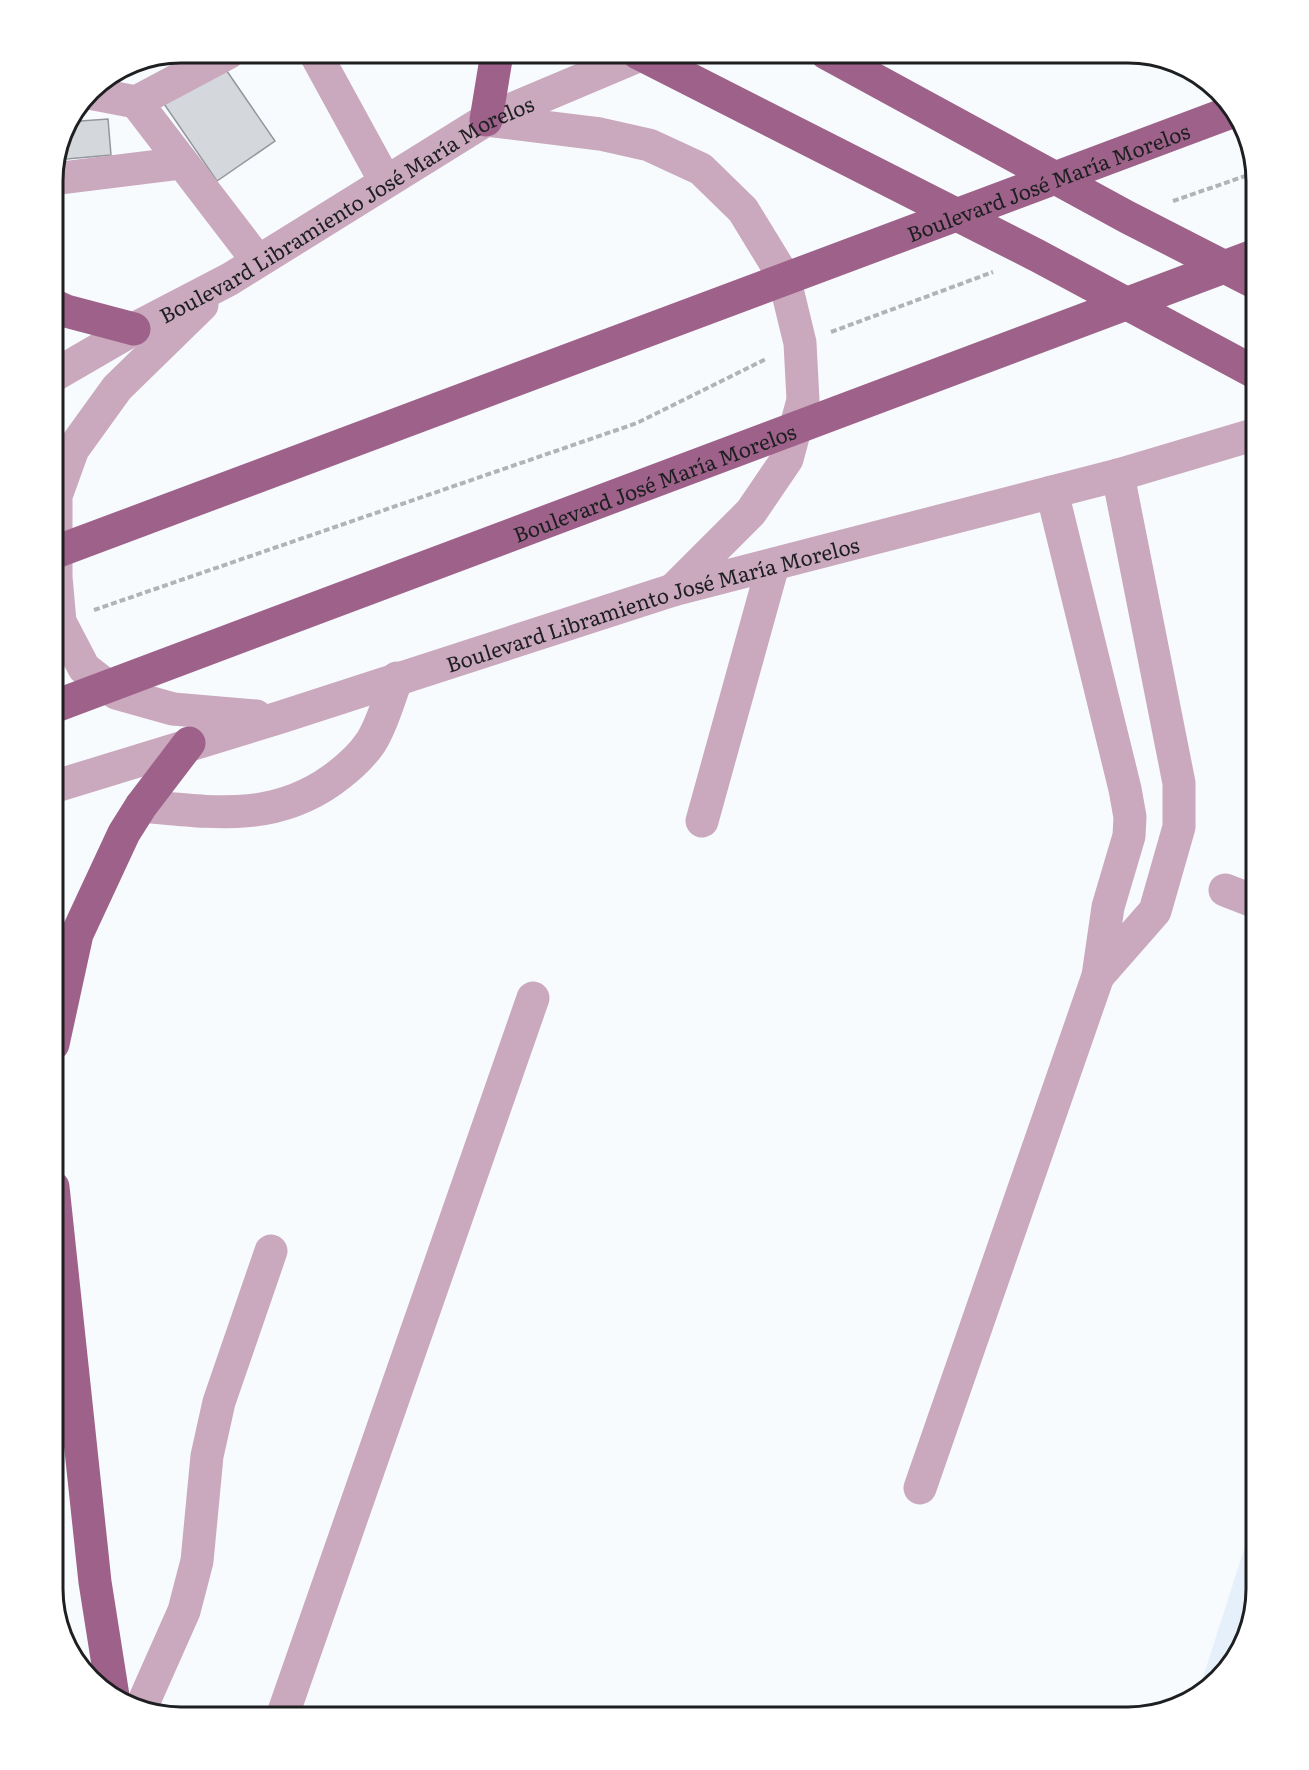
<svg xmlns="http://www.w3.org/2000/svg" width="1309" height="1770" viewBox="0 0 1309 1770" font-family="Literata,serif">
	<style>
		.built { fill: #e6f0fa }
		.building { fill: #d4d8dd; stroke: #93979b; stroke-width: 1.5 }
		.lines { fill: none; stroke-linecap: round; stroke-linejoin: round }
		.path { stroke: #b1b4b7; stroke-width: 4; stroke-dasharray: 6 3; stroke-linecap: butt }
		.minor { stroke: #caa8be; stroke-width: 33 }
		.major { stroke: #9e628a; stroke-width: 33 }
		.major-bridge { stroke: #9e628a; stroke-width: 33 }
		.labels { text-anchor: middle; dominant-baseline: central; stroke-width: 5; stroke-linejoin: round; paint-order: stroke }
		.street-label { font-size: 21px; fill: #1e1f21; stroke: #fff }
		.rim { fill: none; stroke: #1e1f21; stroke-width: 3 }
	</style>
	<rect width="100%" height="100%" fill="#f7fbfe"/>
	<!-- built -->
	<path class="built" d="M1256,1512V1589L1239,1653L1197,1696Z"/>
	<!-- building -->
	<path class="building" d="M220,61L275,141L217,181L162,101Z
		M108,119L111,155L56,160L67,122Z"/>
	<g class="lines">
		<!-- path -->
		<path class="path" d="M1173,201L1254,173
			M831,332L993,272
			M94,610L637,423L766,359"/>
		<!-- minor -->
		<g class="minor">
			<path d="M315,53L385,181"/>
			<path d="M89,93L136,102L228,53"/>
			<path d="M136,102L257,260"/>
			<path d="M486,120L600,134L649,145L701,169L743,210L784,277L800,343L803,400L787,459L751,512L673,590"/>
			<path d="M53,179L182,163"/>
			<path d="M202,305L117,388L73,449L56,496V577L60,622L84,668L116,693L173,709L256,716"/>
			<path id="s1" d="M53,376L134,329L230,279L486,120L645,53"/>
			<path id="s2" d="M53,787L278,718L673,590L1118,475L1256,434"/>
			<path d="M141,806C210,812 272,823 332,780C346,770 361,757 371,742C383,723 389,698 397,678"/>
			<path d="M702,821L773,565"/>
			<path d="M1225,890L1256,902"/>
			<path d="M1098,976L1155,911L1179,827V783L1118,475"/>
			<path d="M920,1488L1098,976L1108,907L1129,836L1130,817L1125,789L1052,492"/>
			<path d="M141,1708L184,1611L197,1561L207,1456L219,1402L271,1251"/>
			<path d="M282,1717L533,998"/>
		</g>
		<!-- major -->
		<path class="major" d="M638,53L1038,256L1256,373
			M826,53L1127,217L1256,283
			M486,120L497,53
			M53,305L66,311L134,329
			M53,1044L77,934L124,833L141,806L189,743
			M53,1187L95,1582L113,1696"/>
		<!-- major-bridge -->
		<g class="major-bridge">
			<path id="s3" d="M53,553L1234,111"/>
			<path id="s4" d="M53,707L1256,255"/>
		</g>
	</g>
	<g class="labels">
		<!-- street labels -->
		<g class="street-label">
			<text stroke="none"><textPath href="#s3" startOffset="1062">Boulevard José María Morelos</textPath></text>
			<text stroke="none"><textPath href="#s1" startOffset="338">Boulevard Libramiento José María Morelos</textPath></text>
			<text stroke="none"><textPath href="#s4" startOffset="642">Boulevard José María Morelos</textPath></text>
			<text stroke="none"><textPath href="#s2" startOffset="627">Boulevard Libramiento José María Morelos</textPath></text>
		</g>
	</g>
	<!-- crop -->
	<path d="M0 0H1309V1770H0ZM181 63H1128A118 118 0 0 1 1246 181V1589A118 118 0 0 1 1128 1707H181A118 118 0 0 1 63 1589V181A118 118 0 0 1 181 63Z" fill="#fff" fill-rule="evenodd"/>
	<path class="rim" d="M181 63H1128A118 118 0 0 1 1246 181V1589A118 118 0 0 1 1128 1707H181A118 118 0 0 1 63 1589V181A118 118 0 0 1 181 63Z"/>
</svg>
